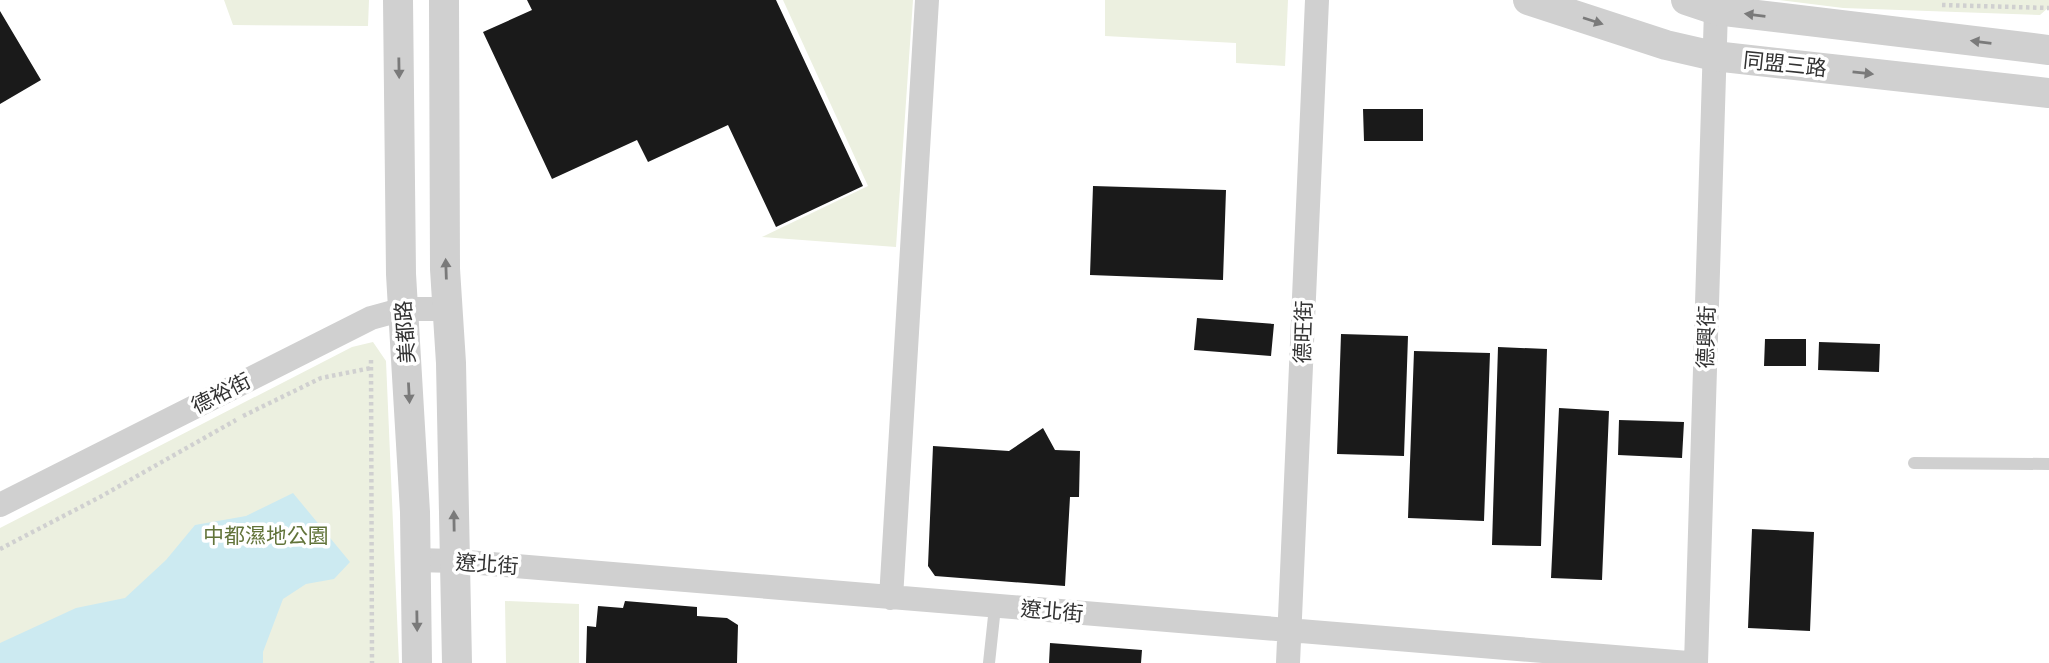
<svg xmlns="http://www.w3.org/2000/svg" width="2049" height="663" viewBox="0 0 2049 663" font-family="Rubik,'Noto Sans TC',sans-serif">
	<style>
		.green { fill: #ecf0e0 }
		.water { fill: #cceaf1 }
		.building { fill: #1a1a1a }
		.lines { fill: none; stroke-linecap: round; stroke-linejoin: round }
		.path { stroke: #d0d0d0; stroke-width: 4.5; stroke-dasharray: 3.5 3.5; stroke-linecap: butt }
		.service { stroke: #d0d0d0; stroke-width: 12 }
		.minor { stroke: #d0d0d0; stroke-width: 24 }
		.tertiary { stroke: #d0d0d0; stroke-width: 30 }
		.oneway { fill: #7a7a7a }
		.labels { text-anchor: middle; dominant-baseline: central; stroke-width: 7; stroke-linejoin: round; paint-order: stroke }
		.street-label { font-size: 21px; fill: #333; stroke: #fff }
		.park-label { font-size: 21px; fill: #62743a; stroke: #fff }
	</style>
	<rect width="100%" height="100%" fill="#fff"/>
	<!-- green -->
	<path class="green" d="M224,0H369L368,26L233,25Z
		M783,0H913L896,247L762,237L868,186Z
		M1105,0H1288L1285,66L1236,63V43L1105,36Z
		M1779,0H2049V7L2040,15L1843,8Z
		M373,342L386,361L399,663H0V528L352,347Z
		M505,601L579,604V663H506Z"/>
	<!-- water -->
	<path class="water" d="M293,493L350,562L334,579L306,584L283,599L263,652V663H0V643L76,608L125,598L166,560L195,525L246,516Z"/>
	<!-- building -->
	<path class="building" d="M527,0H776L863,186L776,227L728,125L648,162L637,140L552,179L483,32L532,10Z
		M0,11L41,80L0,104Z
		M1363,109H1423V141H1364Z
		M1093,186L1226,190L1223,280L1090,275Z
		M1197,318L1274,324L1271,356L1194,350Z
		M1341,334L1408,336L1404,456L1337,454Z
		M1765,339H1806V366H1764Z
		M1819,342L1880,344L1879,372L1818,370Z
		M1498,347L1547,349L1541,546L1492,545Z
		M1414,351L1490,353L1484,521L1408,518Z
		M1559,408L1609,411L1602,580L1551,578Z
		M1619,420L1684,422L1682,458L1618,455Z
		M1043,428L1055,450L1080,451L1079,497H1070L1065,586L935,576L928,566L933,446L1009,451Z
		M1752,529L1814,532L1810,631L1748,628Z
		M625,601L697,607V616L727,618L738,625L737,663H586L587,626L596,627L598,606L623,608Z
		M1050,643L1142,650L1141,663H1049Z"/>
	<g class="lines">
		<!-- path -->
		<path class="path" d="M1942,5L2049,8
			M371,360L372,663
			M243,416L321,378L371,368
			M0,549L100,497L236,420"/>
		<!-- service -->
		<path class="service" d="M1914,463L2049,464
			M989,663L995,607"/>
		<!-- minor -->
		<path class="minor" d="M0,505L371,318L404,309H448
			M415,560L455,561L1688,663
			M891,598L927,0
			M1288,663L1317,0
			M1696,663L1716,10"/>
		<!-- tertiary -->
		<path class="tertiary" d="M398,0L401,274L415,512L417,663
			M444,0L445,269L451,363L457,663
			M1528,0L1666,45L1714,56L2049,93
			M1686,0L1716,10L2049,50"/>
	</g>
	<!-- one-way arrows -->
	<defs><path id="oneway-solid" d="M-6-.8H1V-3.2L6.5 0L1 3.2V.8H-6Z" transform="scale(1.75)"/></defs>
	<g class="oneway">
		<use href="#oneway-solid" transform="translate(1755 15) rotate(-173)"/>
		<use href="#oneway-solid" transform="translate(1593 21) rotate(18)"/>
		<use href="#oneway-solid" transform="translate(1981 42) rotate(-173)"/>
		<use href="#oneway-solid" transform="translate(399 68) rotate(89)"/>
		<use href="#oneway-solid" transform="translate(1863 73) rotate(6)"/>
		<use href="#oneway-solid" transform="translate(446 269) rotate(-92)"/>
		<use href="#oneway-solid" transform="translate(409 393) rotate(87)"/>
		<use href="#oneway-solid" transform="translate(454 521) rotate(-91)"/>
		<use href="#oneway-solid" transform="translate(417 621) rotate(89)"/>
	</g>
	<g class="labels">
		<!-- street labels -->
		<g class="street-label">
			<text transform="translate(1785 64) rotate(6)">同盟三路</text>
			<text transform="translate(405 332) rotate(-94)">美都路</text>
			<text transform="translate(1303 332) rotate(-88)">德旺街</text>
			<text transform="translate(1706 337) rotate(-88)">德興街</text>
			<text transform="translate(221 393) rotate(-27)">德裕街</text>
			<text transform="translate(487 564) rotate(4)">遼北街</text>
			<text transform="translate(1052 611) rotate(5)">遼北街</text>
		</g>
		<!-- park labels -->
		<g class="park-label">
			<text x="266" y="535">中都濕地公園</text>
		</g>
	</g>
</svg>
